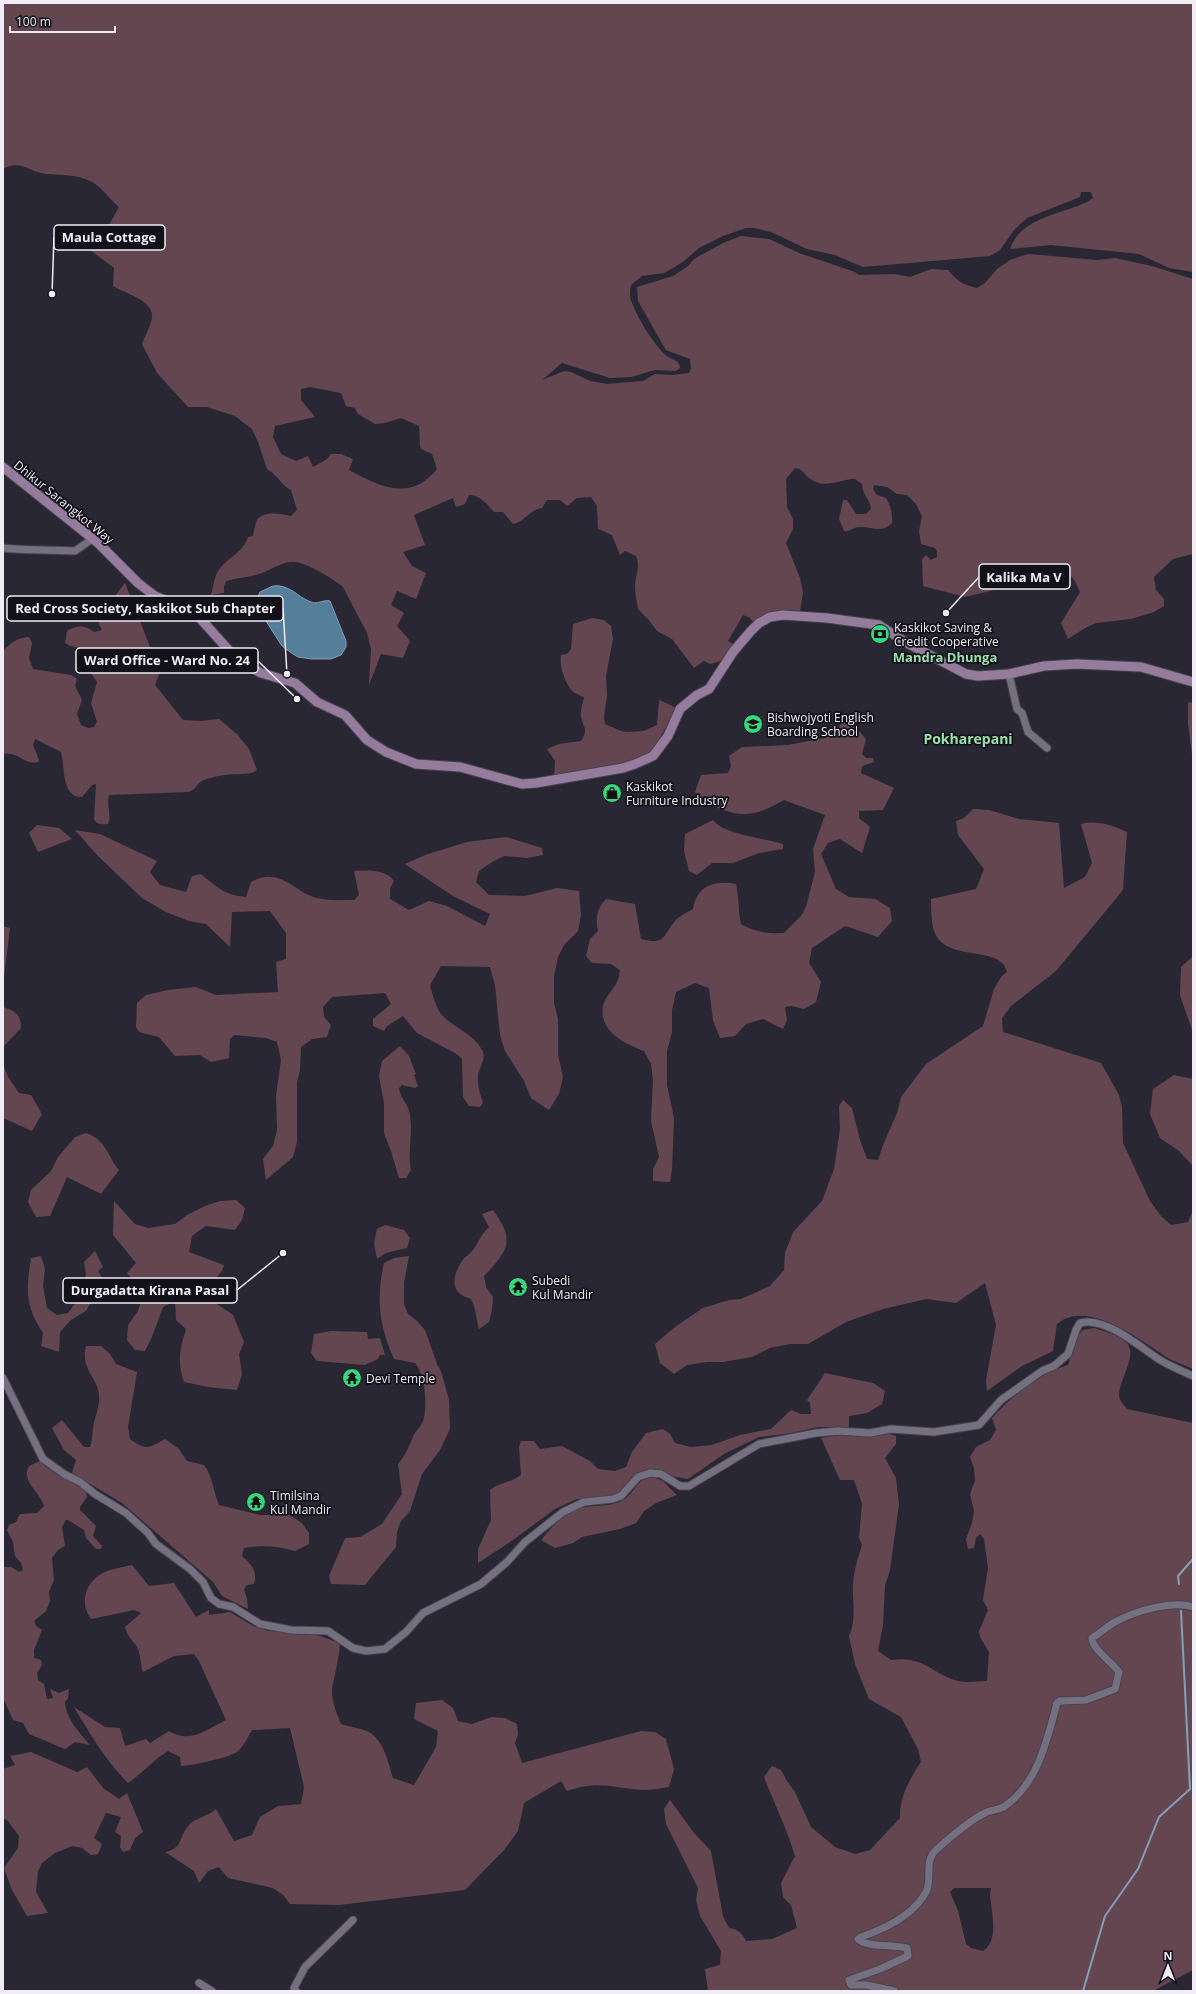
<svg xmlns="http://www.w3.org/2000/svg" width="1196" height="1994" viewBox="0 0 1196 1994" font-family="'Open Sans',sans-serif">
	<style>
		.green { fill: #644651; fill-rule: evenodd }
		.water { fill: #557e9b; stroke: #839fb6 }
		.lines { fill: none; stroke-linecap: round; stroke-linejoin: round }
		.stream { stroke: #839fb6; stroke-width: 2 }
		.street-casing { stroke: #484450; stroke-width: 9 }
		.secondary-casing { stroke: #484450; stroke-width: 11 }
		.street { stroke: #747080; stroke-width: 7 }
		.secondary { stroke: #957c9d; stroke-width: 9 }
		.labels { text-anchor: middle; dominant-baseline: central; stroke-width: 3.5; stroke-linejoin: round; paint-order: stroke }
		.street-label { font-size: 12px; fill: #efecf6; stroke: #121117 }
		.poi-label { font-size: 12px; fill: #efecf6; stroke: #121117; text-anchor: start }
		.neighbourhood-label { font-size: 13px; font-weight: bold; fill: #97e0af; stroke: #121117 }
		.quarter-label { font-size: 14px; font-weight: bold; fill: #97e0af; stroke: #121117 }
		.leader { fill: none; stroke: #efecf6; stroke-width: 1.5 }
		.callout-dot { fill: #efecf6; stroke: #121117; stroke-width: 1.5 }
		.callout { fill: #121117; stroke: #efecf6; stroke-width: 1.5 }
		.callout-label { font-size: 13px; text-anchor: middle; font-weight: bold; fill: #efecf6 }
	</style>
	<rect width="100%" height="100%" fill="#2a2734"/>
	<!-- green -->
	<path class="green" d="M3,3H1193V272L1169,268L1139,254L1051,245L1010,249C1020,218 1062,214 1087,202L1093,198L1091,192H1081L1080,197L1027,218L1014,230L1000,250L990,256L863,267L835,255L807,249L771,232L754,228H746L723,236L699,248L683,262L664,273L642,276L631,285C630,291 629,297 632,303C637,317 655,347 667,356C672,360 679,359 680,368L676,371L655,370L631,377L610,378L562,363L542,380L564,371L571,372L590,381L607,384L643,381L655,374L672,375L689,373L691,368L690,359L666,350L663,345L638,301L637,287L673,276L688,266L694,259L723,243L741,236L769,239L799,253L855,272L859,275L894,274L910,277L931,269L948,270C957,281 963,285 977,288L985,283L997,269L1010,260L1028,254L1098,260L1115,258L1152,266L1193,279V554L1173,559L1154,577L1156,590L1164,599V606L1154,612L1131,619L1096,623L1085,628L1068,639L1061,623L1080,592C1075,580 1071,573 1060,568L1039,574L1028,573V578L990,591L965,597L923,586L922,559L926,555L931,560L937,557V551L935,548L921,544L919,531L922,516L916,504L907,495L897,494L887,487L874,485L873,489L877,495L886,498C890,504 893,516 892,523C881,534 872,526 859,527C853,527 850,532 844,531L839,519L843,500H847L856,514H866L871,509C870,499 862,495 862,484L855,479H852C837,481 823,489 809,478C803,473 803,469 795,468L786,479L787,507L793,519V529L786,543L800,578L803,592L800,611L787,612L754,623L750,618L743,615L728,641L737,646L724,660L710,664L704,661L694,668L672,639L657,631L648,619L638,609C637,602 635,594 635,587C635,575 641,568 636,556L625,551L620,555L612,535L598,529L597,506L591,497L577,498L567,506L560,500H547L542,508C530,509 525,522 513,524L503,512H494C487,504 480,495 469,495L465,504L456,507L453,498L414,515L425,545L403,552L412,566L426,573L416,599L397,591L391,605L404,613L397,626L410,641L403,658L381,654L369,685L371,649L367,633L343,587C333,579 303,560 291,562C280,563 272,569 262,573C251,577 238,578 226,581L224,587V593L211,595C213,588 214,579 217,573C226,557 242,555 248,537L253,536C254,531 255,524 257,520C264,510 282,514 291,516L297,510L291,490C280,484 279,476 267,469L258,442L252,429L235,416L207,407H188L157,373L142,344C145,336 150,327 152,318C155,301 124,293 113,286L114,268L90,250L109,225L119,207C110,200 100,185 92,182C76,173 59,176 41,173C32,171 24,165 14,165C11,166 6,167 3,169ZM310,387L341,393L346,406L355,408L358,414L375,424L385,423L401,418L419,426L420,446L421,449L432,454L437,469C411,502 380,487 349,470L353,459L341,454H331L327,459L313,467L308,456L296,461L281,454L273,437L275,426L315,417L301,400V389Z
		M125,583L160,672L155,685L183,720L201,721L219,719L237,734L249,749L257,770C250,776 234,773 225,775C218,776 207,778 200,782C196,786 194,791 188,792L109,795C106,805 112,815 108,824C102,825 96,824 94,819L96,784L92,785L82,797C61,798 65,765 61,752L35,739L33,745L39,760L38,762C25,766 18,751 3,754V651C9,643 20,637 29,637L32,643L29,658L33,669L71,675L77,679L75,686L82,700L77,714L81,725L88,728L94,727L97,722L91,703L97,682L85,665L87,655L84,649L70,646L65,643L67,631C77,625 85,625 94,632L102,630L99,624V617Z
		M592,618L604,620L611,626L613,639L606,676L607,695L604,717L605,724L621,731L626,732L643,731L657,725L659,700L677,708L650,755L628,764L554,777L555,761L547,749L559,744L581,741C589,729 583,728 581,716C580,711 583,702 584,697C582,696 578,695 575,693C566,687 559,666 561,655L567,654L571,649L573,624Z
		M1188,702L1193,703V762L1188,724Z
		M845,715L866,739L862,754L866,758H873L874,762L862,766L861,773L894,788L883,810L859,811V818L870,827L862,853L840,839L828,843L821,854L836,889L849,897L875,899L890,908L892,921L878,937L845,926L812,948L809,963L821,982L816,1002L804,1009L792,1006L785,1007L787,1020L783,1029L763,1019L746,1024L735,1036L720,1038L713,1020L709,988L695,983L676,992L672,1010V1032L667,1051V1085L674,1118L672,1170L670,1182L653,1181V1169L659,1157L651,1121L653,1080L651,1064L644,1051C624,1043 599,1032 603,1006C605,997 613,990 617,982C619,979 619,974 620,970L611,964L592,963L586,956L590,939L598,931C595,919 597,908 606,899L635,904L641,939C668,946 662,934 677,919C681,915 688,912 693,909C697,886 714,880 736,884C739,898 738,911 741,924C755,932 768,934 784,933L801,916L806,907L815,872L813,849L825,815L784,800C766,810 751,818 730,812C719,809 715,805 703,804L695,792L701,775L728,773L731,766L729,756L742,747L788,745L825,738L839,728Z
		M973,809L989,810L1019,819L1059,823L1064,888L1085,877L1092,863L1081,824C1098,820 1111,825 1127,832L1123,890L1056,971L1011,1006L1002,1018L1003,1032L1101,1063L1119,1095L1122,1107L1123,1143L1150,1201L1161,1216L1171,1225L1188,1222L1193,1210V1369C1185,1365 1175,1362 1168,1358C1141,1341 1088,1298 1057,1324L1053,1351L1022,1366L987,1391L986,1380L996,1325L985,1283L956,1303L926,1299L883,1309L846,1322L808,1344H790L770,1348L752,1357L723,1362H707L687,1365L674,1374L660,1363L655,1344L675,1327L703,1308L729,1300L741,1299L770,1286L784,1270L785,1253L793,1232L822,1201L834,1169L840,1129L839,1106L843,1100L852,1108L860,1140L867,1159L878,1160L883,1145L897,1113L901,1097L926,1064L983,1026L994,989L1001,977L1007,972C1006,970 1005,966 1003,964C989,947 940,961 933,927C931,918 931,908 931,899L976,889L984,869L958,835L956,821L964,818Z
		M713,820C724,835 765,838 783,844V849L759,853L733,863H712L697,875L689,871L684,851L685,834Z
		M37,825L59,828L72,839L38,852L29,833Z
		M75,830L100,834L157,861L150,872L160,885L186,892L192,876L201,874C217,887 224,895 246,897L251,882C255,880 261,877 265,877C285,874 299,894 317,898C329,901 342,900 354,900L359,895L354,871C366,870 386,869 394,881L390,888V899L409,910L429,901L447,906L485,926L490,914L453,896L405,864L425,855L467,842L506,837L542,848L543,855L527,858L504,856L492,862L479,871L476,882L489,895L525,896L557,888L579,891L581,915L578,931L564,945L558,957L554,976V1003L558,1019V1055L563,1077L559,1094L549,1110L531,1098L524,1081L505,1051L500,1035L495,985L490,967L441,966L430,985C432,993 435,1004 439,1011C448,1026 473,1032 482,1050C487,1058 479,1067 478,1076C477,1085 480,1094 483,1103L480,1107L469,1106L463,1097L462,1059L455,1053L417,1033L403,1016L387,1026L384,1031L373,1026V1019L391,1004L385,993L332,997L323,1007L324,1017L331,1025L327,1037L312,1039L301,1047L300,1071L297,1082V1142L293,1157L266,1180L263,1159L273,1146L277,1130L276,1096L281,1060L277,1042L266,1038L234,1035L230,1039L229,1058L211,1062L200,1055L175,1056L159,1037L139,1032L136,1027L137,1003L146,995L168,990L196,987L216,995L278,992L276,962L286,959V933L270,911L232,912L230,947L206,924L189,921L166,912L142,898L98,856Z
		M3,926L10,928L3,986Z
		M1193,956V1033L1180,995L1181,967Z
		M3,1007C15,1011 21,1014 21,1028L3,1047Z
		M400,1046L409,1056L416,1074L414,1075L418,1086L415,1088L402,1085L399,1088C400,1098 407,1102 409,1111C414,1130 407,1151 411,1170L406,1178H399L391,1151L384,1133V1103L379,1076L382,1061Z
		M3,1064L8,1077L19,1093L31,1095L42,1114L32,1131L3,1118Z
		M1174,1075L1193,1079V1170L1192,1165L1178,1150L1160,1138L1150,1114L1153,1089Z
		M86,1133C107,1140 107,1156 119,1170L101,1194L67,1177L50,1216L36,1217L28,1202L31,1190L51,1171L58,1157L75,1137Z
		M236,1200L245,1208L242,1220L235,1230L206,1226L192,1236L189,1252L224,1265L222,1271L202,1294L233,1315L244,1342L239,1354L242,1374L237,1390L208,1387L184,1382C177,1363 180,1348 186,1329L176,1320L175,1301L163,1307L152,1337L145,1351L135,1350L127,1340L128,1325L138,1311L141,1301L137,1285L127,1273L136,1263L113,1235L114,1201L135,1224L148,1228L175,1224L187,1215L205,1206L220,1201Z
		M493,1210C515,1240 509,1250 484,1276L486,1287L493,1297L492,1310L489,1322L479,1329C476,1318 476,1309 471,1299C449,1293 452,1277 462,1261C465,1256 470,1254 473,1250C479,1242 481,1234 489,1227L482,1214Z
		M385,1225L404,1230L410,1238L407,1248L386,1253L377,1259L374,1243L377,1229Z
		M95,1251L103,1267L98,1271L108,1287L94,1297L86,1311L71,1320L60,1332L59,1352L41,1346L43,1333C25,1306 26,1289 31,1258L41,1256L45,1269L43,1286L47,1308L57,1315L68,1313L77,1301L86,1275L84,1262Z
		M409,1256L404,1283V1304L408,1314L418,1322L425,1330L437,1364L442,1374L449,1400L450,1429L440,1450L422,1474L410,1511L401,1521L397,1532L396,1547L365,1585L331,1584L329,1576L345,1538L360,1537L382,1524L402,1494L398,1464C406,1455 408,1448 413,1437C415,1431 421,1427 423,1421C428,1407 425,1374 415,1363L394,1359C379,1326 376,1299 384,1263L394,1258Z
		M1094,1328C1103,1331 1119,1335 1126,1342C1139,1354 1118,1381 1119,1396C1120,1401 1124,1405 1127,1409L1193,1423V1970L1153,1991H708L705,1969L720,1965L721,1951L700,1916L696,1900L698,1888L666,1824L664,1809L670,1800L694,1833L711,1851L723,1916L729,1928C738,1929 742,1933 746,1941L772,1939L797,1928L791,1905L783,1897L781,1883L795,1856C787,1829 774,1803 764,1777L772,1766L781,1770L787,1781L795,1792L811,1827L835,1847L855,1854L870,1850L900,1818C899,1798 910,1778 921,1762L918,1749L901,1717L869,1699L855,1664L849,1636C857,1619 852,1602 853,1584C854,1570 858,1558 862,1545L859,1538L862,1504L854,1480H840L821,1438C844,1434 873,1428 896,1436V1444L885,1458L896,1478L899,1504L890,1570L885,1586L883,1625L878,1651L891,1660C924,1655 930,1673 958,1681C967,1683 978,1681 987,1681L989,1652L980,1637L979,1631L988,1610L983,1600L988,1568L984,1539L980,1534L976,1538L974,1548L968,1549L966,1539L972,1523L974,1511L970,1494L975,1481L974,1468L970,1457L976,1447L990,1440L996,1430L992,1418C1013,1395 1037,1375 1068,1365L1079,1334L1083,1330ZM954,1888H991L990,1894C991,1911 1000,1940 983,1951L971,1948L966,1944L958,1911L950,1892Z
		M331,1331L367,1332L368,1339L380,1338L385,1355H380L378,1359L365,1365L317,1361L311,1353L314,1334Z
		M86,1346H101L110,1354L116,1364L137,1372L128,1427L130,1439C146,1451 149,1448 165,1439L179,1449L187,1461L204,1465C213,1477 213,1491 219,1505L260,1515H289L302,1523L309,1533V1544L295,1551C278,1546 262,1545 244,1548L242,1556C251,1564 258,1571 254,1584L247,1585L244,1589L247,1599L248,1609L222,1596L213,1582L122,1503L72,1473L76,1460L64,1450L52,1428L62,1420L84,1447H90C93,1438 92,1431 94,1423C96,1414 100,1405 99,1395C98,1378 80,1369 86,1346Z
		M825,1373L873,1383L885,1391L882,1404L867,1413L849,1416V1428L818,1427L791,1433L759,1437L724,1454L688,1479L671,1476L664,1472L654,1470L638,1473L618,1493L608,1498L577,1499L555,1509L513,1540L478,1563V1549L491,1520L490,1490C501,1482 510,1483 521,1475L519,1447L521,1441H534L540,1449L562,1446L590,1461L598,1469L615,1471L626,1467L632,1452L646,1433L663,1429L670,1434L675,1443L691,1447L712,1445L740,1435L771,1429L791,1410L801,1414H811L810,1403L807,1400Z
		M40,1461L46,1467L86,1491L87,1497L80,1507V1510L96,1526L93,1536L102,1546L101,1549H96L86,1538L84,1530L68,1520H66L62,1527L65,1546L58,1550L52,1558L54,1580L49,1592L50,1601L46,1611L34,1621L36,1626L42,1630L34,1650V1658L41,1660L42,1665L37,1673L38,1680L44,1684L47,1699L53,1698L50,1689L59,1693L69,1689L68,1698L65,1702C66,1719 79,1732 90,1745L75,1742L65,1749L29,1734L23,1723L13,1720L3,1698V1567H11L19,1572L23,1570L21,1563L15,1556L13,1542L7,1530L9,1525L16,1522L20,1514L37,1513L44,1506C41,1493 20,1481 29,1466Z
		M650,1476L663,1481L677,1495L656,1503L644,1511L636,1523L620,1529L582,1537L573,1543L555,1548L541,1540C553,1526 562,1513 581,1508C595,1504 614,1508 626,1498C636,1490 635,1482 650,1476Z
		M132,1565L149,1586L174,1583L196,1617L209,1610V1615L230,1612L253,1626L269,1631L317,1635L340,1643C339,1659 335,1673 332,1688C331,1699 337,1715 341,1724C349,1727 361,1728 369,1732C384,1741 388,1762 393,1778L414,1785L436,1747L438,1731L414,1719L416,1703L442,1700L453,1708L458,1721L472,1724L491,1717L505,1718L517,1724L518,1734L515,1743L522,1763L641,1731L655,1732L666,1739L674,1769L669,1787C661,1788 652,1790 644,1790C611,1788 600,1780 567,1791L561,1781L524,1803L518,1831L504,1850L465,1890L339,1905L290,1904L283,1895L273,1888L228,1878L219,1867L208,1871L199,1883L194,1871L165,1852C184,1848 178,1837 189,1825C195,1818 209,1816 216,1809L234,1841L252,1835L260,1817L278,1806L301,1804L304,1787L290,1728L252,1730C248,1737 244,1745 238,1751C233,1757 190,1766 181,1766L180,1757L168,1751C153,1760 143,1773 128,1783C106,1761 90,1734 74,1707L105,1727L120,1728L125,1746L146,1739L150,1743L169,1731C191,1744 205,1730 226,1720L199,1661L194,1654L174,1656L143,1672C140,1663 141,1651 135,1644C130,1638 127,1635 125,1627L141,1613L134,1610L91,1619C77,1600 88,1577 110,1570C117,1568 124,1567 132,1565Z
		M31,1752L77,1772L87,1767L103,1788L119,1799L127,1793L143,1832L135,1838L130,1850L123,1852L120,1847L121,1836L115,1832L121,1817L106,1813L94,1838L102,1844L98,1854L91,1855L82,1848L72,1846L55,1853L42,1863L38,1871L36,1892L48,1913L27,1916L12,1890L4,1868L18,1848L19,1836L8,1821L3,1818V1769L15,1765L10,1756Z"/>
	<!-- water -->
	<path class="water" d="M273,586C290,584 297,597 311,602C318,605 324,599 330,601L346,641V647L341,655L331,659H312L298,657L293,654L282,646L255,604L260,592Z"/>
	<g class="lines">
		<!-- stream -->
		<path class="stream" d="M1179,1584L1178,1576L1193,1559
			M1083,1991L1105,1916L1138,1869L1159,1817L1190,1789L1181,1611"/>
		<!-- street casing -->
		<g class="street-casing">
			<path id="street" d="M3,548C27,551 51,549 75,551L92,539
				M1009,674L1017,709L1022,713L1028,732L1047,748
				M3,1378L43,1459L64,1474L80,1482L95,1494L126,1513L148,1533L156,1544L190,1569L203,1582L211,1598L219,1604L233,1607L260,1624L291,1630L328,1631L353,1648L366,1651L385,1649L406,1632L423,1613L481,1584L507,1562L525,1542L563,1512L584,1502L613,1499L621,1496L638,1477L650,1473L661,1474L680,1486H689L759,1444L816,1433L838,1431L870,1433L891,1429L934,1432L979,1425L1001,1400L1042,1371L1054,1366L1068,1354L1076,1330L1080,1323C1105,1316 1140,1347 1160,1360C1170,1366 1182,1371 1193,1376
				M199,1983L212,1991
				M296,1991L294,1988L305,1967L353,1920
				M894,1991L867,1985H851L849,1980L880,1969L908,1956L907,1948C895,1944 866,1948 858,1939C863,1935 868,1935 874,1932C894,1924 915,1912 926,1892C933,1879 923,1861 937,1849C951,1837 968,1821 985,1813C991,1810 999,1810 1005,1806C1038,1783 1047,1740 1057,1703L1060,1701L1086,1700L1115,1689L1119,1672C1113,1663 1091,1648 1092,1638C1101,1633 1108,1625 1117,1621C1136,1611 1173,1600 1193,1607"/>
		</g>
		<!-- secondary casing -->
		<g class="secondary-casing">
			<path id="secondary" d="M3,467L98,543L138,583L155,596L182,607L198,616L234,656L242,662L261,673L295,683L317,702L345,715L367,740L386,752L416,764L460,767L522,784L536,783L623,768L635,764L653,756L668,736L680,709L697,695L709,689L733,652L750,632L759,623L770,617L783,615L827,618L879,625L905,642L945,663L966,674L978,676L1009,674L1044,666L1077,664L1141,667L1193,682"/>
		</g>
		<!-- street -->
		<use href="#street" class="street"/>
		<!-- secondary -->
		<use href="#secondary" class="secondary"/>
	</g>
	<!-- icons -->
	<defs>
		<g id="bank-disc" transform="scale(1)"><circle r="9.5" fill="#34d881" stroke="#121117"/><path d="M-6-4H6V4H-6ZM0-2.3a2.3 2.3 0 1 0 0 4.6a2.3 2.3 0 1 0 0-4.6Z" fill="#111"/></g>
		<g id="school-disc" transform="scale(1)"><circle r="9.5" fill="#34d881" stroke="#121117"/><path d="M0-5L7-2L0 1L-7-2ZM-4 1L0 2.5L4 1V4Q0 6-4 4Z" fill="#111"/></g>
		<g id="shop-disc" transform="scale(1)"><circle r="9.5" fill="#34d881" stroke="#121117"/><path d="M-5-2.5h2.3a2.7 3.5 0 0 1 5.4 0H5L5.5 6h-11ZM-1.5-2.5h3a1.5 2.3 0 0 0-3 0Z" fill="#111"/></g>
		<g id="temple-disc" transform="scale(1)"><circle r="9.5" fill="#34d881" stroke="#121117"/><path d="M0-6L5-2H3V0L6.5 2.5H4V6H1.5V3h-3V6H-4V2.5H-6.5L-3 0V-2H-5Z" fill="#111"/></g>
	</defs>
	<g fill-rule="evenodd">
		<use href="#bank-disc" x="880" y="634"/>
		<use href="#school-disc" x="753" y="724"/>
		<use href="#shop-disc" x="612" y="793"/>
		<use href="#temple-disc" x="518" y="1287"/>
		<use href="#temple-disc" x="352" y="1378"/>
		<use href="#temple-disc" x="256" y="1502"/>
	</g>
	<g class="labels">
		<!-- street labels -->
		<g class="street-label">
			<text transform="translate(64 502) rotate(39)">Dhikur Sarangkot Way</text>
		</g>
		<!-- poi labels -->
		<g class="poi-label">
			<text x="894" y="627">Kaskikot Saving &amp;<tspan x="894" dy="14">Credit Cooperative</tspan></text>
			<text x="767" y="717">Bishwojyoti English<tspan x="767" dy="14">Boarding School</tspan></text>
			<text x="626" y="786">Kaskikot<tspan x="626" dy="14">Furniture Industry</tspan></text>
			<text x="532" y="1280">Subedi<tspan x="532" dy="14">Kul Mandir</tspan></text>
			<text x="366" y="1378">Devi Temple</text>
			<text x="270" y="1495">Timilsina<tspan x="270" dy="14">Kul Mandir</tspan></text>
		</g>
		<!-- neighbourhood labels -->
		<g class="neighbourhood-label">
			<text x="945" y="657">Mandra Dhunga</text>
		</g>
		<!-- quarter labels -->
		<g class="quarter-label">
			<text x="968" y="738">Pokharepani</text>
		</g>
	</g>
	<!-- callouts -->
	<path class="leader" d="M52 294L54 237M946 613L979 577M287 674L283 608M297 699L258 661M283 1253L237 1290"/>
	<g class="callout-dot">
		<circle cx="52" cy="294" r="4"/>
		<circle cx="946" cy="613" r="4"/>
		<circle cx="287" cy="674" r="4"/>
		<circle cx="297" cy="699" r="4"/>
		<circle cx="283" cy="1253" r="4"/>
	</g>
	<g class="callout">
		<rect x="54" y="225" width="111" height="25" rx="4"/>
		<rect x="979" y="564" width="91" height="25" rx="4"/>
		<rect x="7" y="596" width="276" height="25" rx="4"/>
		<rect x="76" y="648" width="182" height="25" rx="4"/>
		<rect x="63" y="1278" width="174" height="25" rx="4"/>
	</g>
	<g class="callout-label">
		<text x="109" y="242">Maula Cottage</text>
		<text x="1024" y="582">Kalika Ma V</text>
		<text x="145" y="613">Red Cross Society, Kaskikot Sub Chapter</text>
		<text x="167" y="665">Ward Office - Ward No. 24</text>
		<text x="150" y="1295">Durgadatta Kirana Pasal</text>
	</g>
	<!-- border -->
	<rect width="1196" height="1994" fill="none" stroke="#efecf6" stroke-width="8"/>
	<!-- north arrow -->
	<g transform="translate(1168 1966)" stroke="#121117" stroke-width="3" paint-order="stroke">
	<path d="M0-3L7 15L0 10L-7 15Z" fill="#efecf6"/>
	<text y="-6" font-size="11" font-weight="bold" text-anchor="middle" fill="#efecf6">N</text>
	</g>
	<!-- scale -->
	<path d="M10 26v6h105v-6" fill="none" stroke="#efecf6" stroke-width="2"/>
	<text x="16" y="26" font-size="12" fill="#efecf6" stroke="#121117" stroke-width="3" paint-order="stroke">100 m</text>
</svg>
